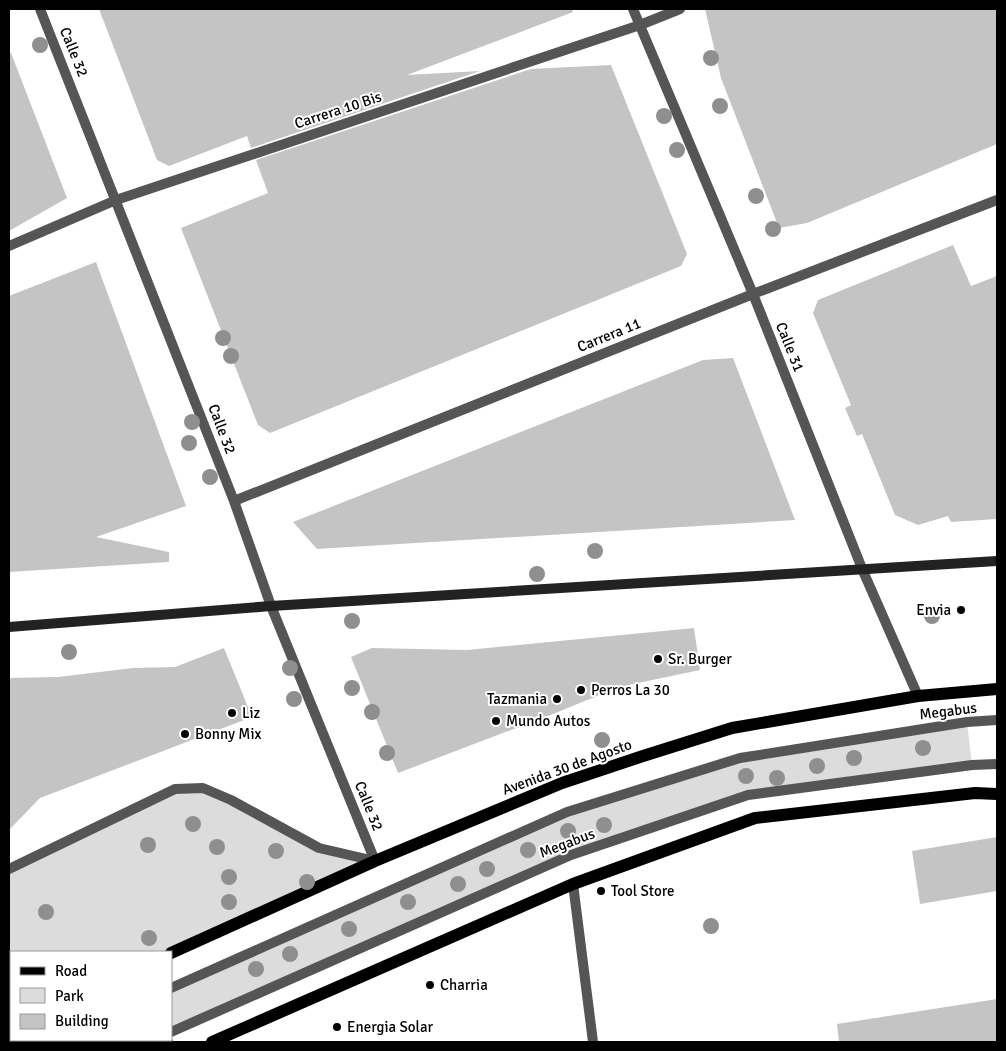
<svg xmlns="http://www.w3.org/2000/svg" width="1006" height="1051" viewBox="0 0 1006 1051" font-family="Signika,sans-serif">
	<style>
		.green { fill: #dcdcdc }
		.building { fill: #c4c4c4 }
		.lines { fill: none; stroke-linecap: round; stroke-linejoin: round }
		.lane { stroke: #555; stroke-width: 10 }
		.street { stroke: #555; stroke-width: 10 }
		.secondary { stroke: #222; stroke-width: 10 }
		.primary { stroke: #000; stroke-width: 12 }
		.tree { fill: #8f8f8f }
		.poi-dot { fill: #000; stroke: #fff; stroke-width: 2 }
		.labels { text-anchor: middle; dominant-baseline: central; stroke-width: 4; stroke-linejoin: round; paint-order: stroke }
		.street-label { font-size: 15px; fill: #000; stroke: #fff }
		.poi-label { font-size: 15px; fill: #000; stroke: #fff; text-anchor: start }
	</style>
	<rect width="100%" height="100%" fill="#fff"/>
	<!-- green -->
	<path class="green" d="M967,722L972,765L748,795L571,855L171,1032V988L567,812L740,758Z
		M203,788L319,848L375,861L171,952H11V1025L9,1027V869L175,789Z
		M56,1040H155L149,1042H51Z"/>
	<!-- building -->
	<path class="building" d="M99,9H572L573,12L407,75L480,71L251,148L247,136L169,166L157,160Z
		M705,9H997V144L807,223L779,228L721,78Z
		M11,53L67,198L9,231V54Z
		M611,65L687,254L681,266L270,433L258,425L181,228L268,193L256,160L531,69Z
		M953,245L971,286L997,276V519L951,522L948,516L918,525L895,515L862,434L857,436L845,408L851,405L813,313L818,300Z
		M96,262L186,506L96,537L169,552V562L9,572V296Z
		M733,358L795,520L317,549L293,522L703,360Z
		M694,628L700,670L619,687L553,714L398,773L351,657L372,648L467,650Z
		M224,648L252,717L40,798L9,830V678L58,677L133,668L175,667Z
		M997,837V891L920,904L912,851Z
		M997,999V1042H839L837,1024Z"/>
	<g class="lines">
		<!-- lane -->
		<path class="lane" d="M9,869L175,789L203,788L231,800L319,848L375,861
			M171,988L567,812L740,758L967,722L997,720
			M171,1032L571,855L748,795L972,765L997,764
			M51,1042L56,1040
			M149,1042L155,1040"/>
		<!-- street -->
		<path class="street" d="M40,9L234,501L271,606L375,861
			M633,9L753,294L863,571L918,696
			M9,246L116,200L640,25L680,9
			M234,501L753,294L997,200
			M573,884L593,1042
			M167,1040L168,1042"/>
		<!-- secondary -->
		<path class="secondary" d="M9,627L271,606L997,561"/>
		<!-- primary -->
		<path class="primary" d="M171,953L375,861L562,783L643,756L732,728L918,696L997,689
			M9,1027L11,1025
			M212,1042L573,884L755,818L975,793L997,794"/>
	</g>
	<!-- trees -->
	<g class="tree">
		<circle cx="40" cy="45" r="8"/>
		<circle cx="711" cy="58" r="8"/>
		<circle cx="720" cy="106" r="8"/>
		<circle cx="664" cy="116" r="8"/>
		<circle cx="677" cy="150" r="8"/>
		<circle cx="756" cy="196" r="8"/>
		<circle cx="773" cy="229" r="8"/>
		<circle cx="223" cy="338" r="8"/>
		<circle cx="231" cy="356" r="8"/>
		<circle cx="192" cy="422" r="8"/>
		<circle cx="189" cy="443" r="8"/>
		<circle cx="210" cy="477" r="8"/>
		<circle cx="595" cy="551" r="8"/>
		<circle cx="537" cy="574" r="8"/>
		<circle cx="932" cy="616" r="8"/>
		<circle cx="352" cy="621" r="8"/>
		<circle cx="69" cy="652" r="8"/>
		<circle cx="290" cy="668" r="8"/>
		<circle cx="352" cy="688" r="8"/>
		<circle cx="294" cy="699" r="8"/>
		<circle cx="372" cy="712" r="8"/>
		<circle cx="602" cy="740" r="8"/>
		<circle cx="923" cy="748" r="8"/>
		<circle cx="387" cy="753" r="8"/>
		<circle cx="854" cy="758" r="8"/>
		<circle cx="817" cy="766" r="8"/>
		<circle cx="746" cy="776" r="8"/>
		<circle cx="777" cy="778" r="8"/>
		<circle cx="193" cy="824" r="8"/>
		<circle cx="604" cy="825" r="8"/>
		<circle cx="568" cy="831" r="8"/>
		<circle cx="148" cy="845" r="8"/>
		<circle cx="217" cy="847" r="8"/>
		<circle cx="528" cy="850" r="8"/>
		<circle cx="276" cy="851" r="8"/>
		<circle cx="487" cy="869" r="8"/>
		<circle cx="229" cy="877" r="8"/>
		<circle cx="307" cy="882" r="8"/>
		<circle cx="458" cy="884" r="8"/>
		<circle cx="229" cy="902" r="8"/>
		<circle cx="408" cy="902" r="8"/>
		<circle cx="46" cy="912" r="8"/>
		<circle cx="711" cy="926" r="8"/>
		<circle cx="349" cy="929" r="8"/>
		<circle cx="149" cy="938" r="8"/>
		<circle cx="290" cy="954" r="8"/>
		<circle cx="256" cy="969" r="8"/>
	</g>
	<!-- markers -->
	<g class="poi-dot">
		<circle cx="961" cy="610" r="5"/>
		<circle cx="658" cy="659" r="5"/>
		<circle cx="581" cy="690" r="5"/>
		<circle cx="557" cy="699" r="5"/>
		<circle cx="232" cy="713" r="5"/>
		<circle cx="496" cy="721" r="5"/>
		<circle cx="185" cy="734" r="5"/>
		<circle cx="601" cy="891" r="5"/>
		<circle cx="430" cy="985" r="5"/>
		<circle cx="337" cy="1027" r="5"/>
	</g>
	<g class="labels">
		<!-- street labels -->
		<g class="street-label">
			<text transform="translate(74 52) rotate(68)">Calle 32</text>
			<text transform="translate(338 110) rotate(-18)">Carrera 10 Bis</text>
			<text transform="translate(609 335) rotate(-22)">Carrera 11</text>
			<text transform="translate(790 347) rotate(68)">Calle 31</text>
			<text transform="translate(222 429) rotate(69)">Calle 32</text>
			<text transform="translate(948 711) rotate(-7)">Megabus</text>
			<text transform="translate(567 767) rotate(-20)">Avenida 30 de Agosto</text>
			<text transform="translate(369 806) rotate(68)">Calle 32</text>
			<text transform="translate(567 843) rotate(-21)">Megabus</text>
		</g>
		<!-- poi labels -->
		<g class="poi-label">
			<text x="951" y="610" text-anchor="end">Envia</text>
			<text x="668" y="659">Sr. Burger</text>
			<text x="591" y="690">Perros La 30</text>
			<text x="547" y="699" text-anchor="end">Tazmania</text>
			<text x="242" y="713">Liz</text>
			<text x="506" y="721">Mundo Autos</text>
			<text x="195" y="734">Bonny Mix</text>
			<text x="611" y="891">Tool Store</text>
			<text x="440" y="985">Charria</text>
			<text x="347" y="1027">Energia Solar</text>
		</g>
	</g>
	<!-- border -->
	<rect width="1006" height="1051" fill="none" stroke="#000000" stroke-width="20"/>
	<!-- legend -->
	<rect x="10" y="951" width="162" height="90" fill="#ffffff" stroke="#999999"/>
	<rect x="20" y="967" width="25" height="8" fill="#000000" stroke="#999999"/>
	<text x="55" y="976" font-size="15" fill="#000000">Road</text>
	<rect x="20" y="988" width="25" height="15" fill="#dcdcdc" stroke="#999999"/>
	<text x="55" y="1001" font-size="15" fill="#000000">Park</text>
	<rect x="20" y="1014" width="25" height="15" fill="#c4c4c4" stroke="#999999"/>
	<text x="55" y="1026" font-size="15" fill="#000000">Building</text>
</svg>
